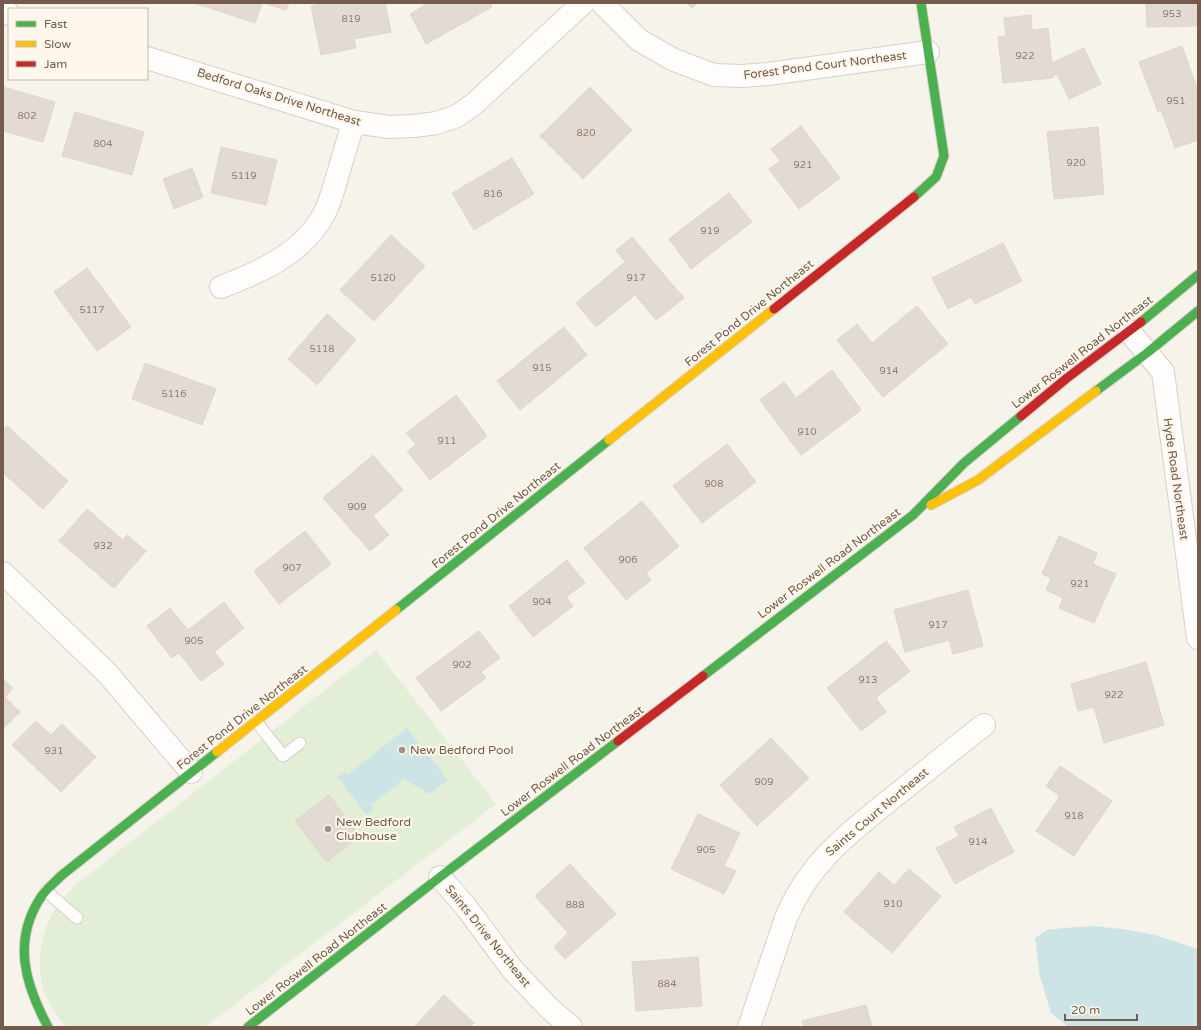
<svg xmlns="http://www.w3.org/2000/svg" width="1201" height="1030" viewBox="0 0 1201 1030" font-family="'Varela Round',sans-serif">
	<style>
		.green { fill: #e2eed6 }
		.water { fill: #cde4e6 }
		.building { fill: #e3dbd3; stroke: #dfd6cd }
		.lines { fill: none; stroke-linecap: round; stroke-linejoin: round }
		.lane-casing { stroke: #d6d0c9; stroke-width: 13 }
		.street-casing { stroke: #d6d0c9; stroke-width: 24 }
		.fast-casing { stroke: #d6cfc8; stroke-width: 11 }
		.slow-casing { stroke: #d6cfc8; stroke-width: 11 }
		.jam-casing { stroke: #d6cfc8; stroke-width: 11 }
		.lane { stroke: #fefdfc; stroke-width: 11 }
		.street { stroke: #fefdfc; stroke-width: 22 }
		.fast { stroke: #4caf50; stroke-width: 9 }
		.slow { stroke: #ffc107; stroke-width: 9 }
		.jam { stroke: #c62828; stroke-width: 9 }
		.poi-dot { fill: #a29084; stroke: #fef8ec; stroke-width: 1.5 }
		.labels { text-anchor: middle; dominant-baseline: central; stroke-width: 4; stroke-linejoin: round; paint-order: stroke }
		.number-label { font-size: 10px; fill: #927d70 }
		.street-label { font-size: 12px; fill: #745b4c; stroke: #fef8ec }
		.poi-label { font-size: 12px; fill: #745b4c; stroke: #fef8ec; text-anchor: start }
	</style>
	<rect width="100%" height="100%" fill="#f6f3eb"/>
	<!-- green -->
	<path class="green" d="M376,650L496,804L205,1027H66C59,1017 49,1006 45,994C35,966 40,930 57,906C62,899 68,894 73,887Z"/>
	<!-- water -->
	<path class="water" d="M407,728L448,780L429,794L404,779L371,805L374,809L367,815L337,777L344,772L347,775Z
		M1093,926L1122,929L1155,935L1198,949V1027H1068L1051,1013L1040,977L1035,938L1047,930L1064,928Z"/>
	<!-- building -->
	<path class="building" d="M194,3H262L255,23Z
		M264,3H289L286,10Z
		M325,3H385L391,32L354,39L356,48L321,55L311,6Z
		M424,3H489L492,7L426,44L410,14L425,5Z
		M687,3H697L692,8Z
		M1146,3H1198V26L1147,27Z
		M1031,15L1032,30L1048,28L1052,63L1084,48L1101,84L1069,99L1057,74L1053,76V78L1003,83L998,37L1006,36L1004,18Z
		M1182,46L1198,91V140L1175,148L1161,110L1158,112L1139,62Z
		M3,87L55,102L43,142L3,131Z
		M590,87L632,130L583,179L540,136Z
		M75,112L144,132L132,175L62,156Z
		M801,126L840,178L799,209L769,169L780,161L771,149Z
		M1098,127L1104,194L1054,199L1047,132Z
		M221,147L277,160L266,205L211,193Z
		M512,158L534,194L474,230L452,193Z
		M192,168L203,197L174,209L163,179Z
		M729,193L752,222L691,269L669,239Z
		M391,235L425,266L374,321L340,290Z
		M632,237L684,298L656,320L635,295L596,327L576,303L625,262L616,250Z
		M1003,243L1022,281L975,304L971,297L948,309L932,278Z
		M87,268L131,327L97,351L54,292Z
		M917,306L948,344L883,397L837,340L857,324L872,343Z
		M327,314L356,340L317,385L288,359Z
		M564,327L587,355L520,410L497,381Z
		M145,363L216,389L202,425L132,399Z
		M832,370L861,410L801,455L760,400L784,382L796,398Z
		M456,395L487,436L430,480L407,451L416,445L406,433Z
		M7,426L68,481L43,509L3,473V431Z
		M727,444L756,482L702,523L673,486Z
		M373,455L403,490L373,516L389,535L370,551L323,498Z
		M642,501L679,546L646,573L651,580L626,600L584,548Z
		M87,509L123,540L127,535L146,551L114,588L59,541Z
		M305,531L331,564L279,604L254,571Z
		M1059,536L1097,553L1093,564L1116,574L1094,623L1059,608L1063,598L1046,590L1051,578L1042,574Z
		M567,560L585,583L566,597L573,606L533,637L509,606Z
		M968,590L983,646L953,654L949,640L905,652L894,610Z
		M224,602L244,628L214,652L224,664L201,681L179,653L172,658L147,626L170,608L188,630Z
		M479,631L500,658L481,672L486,678L441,711L416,678Z
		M886,641L910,671L876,698L886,712L861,731L827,688Z
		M1146,662L1164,725L1104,743L1094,707L1078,711L1071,684Z
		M3,679L13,688L5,697L20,712L3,729Z
		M36,721L51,735L62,724L96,757L61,792L12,745Z
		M771,738L809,778L757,826L720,785Z
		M1060,766L1112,801L1074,856L1036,831L1060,796L1046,786Z
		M329,795L360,836L327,862L295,821Z
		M991,808L1014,852L955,884L936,848L959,836L954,827Z
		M698,814L740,833L724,866L736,871L724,894L671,869Z
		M570,864L616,914L565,959L554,947L568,933L535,896Z
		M909,869L941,896L892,953L844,912L879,872L894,885Z
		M698,957L702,1006L636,1011L632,962Z
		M444,995L474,1023L470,1027H414Z
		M866,1005L872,1027H804L802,1021Z"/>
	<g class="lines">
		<!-- lane casing -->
		<g class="lane-casing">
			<path id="lane" d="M256,721L283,756L300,743
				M46,891L77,918"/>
		</g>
		<!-- street casing -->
		<g class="street-casing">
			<path id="street" d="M602,3L639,40L674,60L714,75L742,76L768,74L928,52
				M3,11L9,14
				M147,58L354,122L390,127L414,126L437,123L457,116L474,104L583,3
				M221,287C261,272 305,252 325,212C331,200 334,187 338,174C343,157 348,139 354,122
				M1129,331L1163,372L1198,638
				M3,573L107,673L191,772
				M440,877L466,907L512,969L549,1008L571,1027
				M749,1027L786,918C809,862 850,832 896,795C925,772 954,748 984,725"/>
		</g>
		<!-- fast casing -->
		<g class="fast-casing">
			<path id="fast" d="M914,197L936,177L944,156L921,3
				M1141,322L1198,275
				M1096,391L1147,353L1198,311
				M396,610L609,440
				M703,676L913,515L964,463L1021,416
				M48,1027C25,984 12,941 41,897C46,889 55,882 62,875L217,752
				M248,1027L440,877L618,741"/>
		</g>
		<!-- slow casing -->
		<g class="slow-casing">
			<path id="slow" d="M609,440L774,309
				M931,505L978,480L1096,391
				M217,752L396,610"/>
		</g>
		<!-- jam casing -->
		<g class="jam-casing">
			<path id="jam" d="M774,309L914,197
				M1021,416L1067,378L1141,322
				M618,741L703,676"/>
		</g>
		<!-- lane -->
		<use href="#lane" class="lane"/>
		<!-- street -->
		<use href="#street" class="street"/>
		<!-- fast -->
		<use href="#fast" class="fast"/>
		<!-- slow -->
		<use href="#slow" class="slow"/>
		<!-- jam -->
		<use href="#jam" class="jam"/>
	</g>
	<!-- markers -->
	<g class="poi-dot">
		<circle cx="402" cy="750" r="4"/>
		<circle cx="328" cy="829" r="4"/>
	</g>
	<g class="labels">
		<!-- number labels -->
		<g class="number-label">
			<text x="1172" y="14">953</text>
			<text x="351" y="19">819</text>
			<text x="1025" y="56">922</text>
			<text x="1176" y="101">951</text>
			<text x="27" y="116">802</text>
			<text x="586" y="133">820</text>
			<text x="103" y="144">804</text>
			<text x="1076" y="163">920</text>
			<text x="803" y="165">921</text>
			<text x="244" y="176">5119</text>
			<text x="493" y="194">816</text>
			<text x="710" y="231">919</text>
			<text x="383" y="278">5120</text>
			<text x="636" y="278">917</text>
			<text x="92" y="310">5117</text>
			<text x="322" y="349">5118</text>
			<text x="542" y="368">915</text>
			<text x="889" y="371">914</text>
			<text x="174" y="394">5116</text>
			<text x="807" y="432">910</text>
			<text x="447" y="441">911</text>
			<text x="714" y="484">908</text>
			<text x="357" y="507">909</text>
			<text x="103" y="546">932</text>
			<text x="628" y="560">906</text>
			<text x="292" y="568">907</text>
			<text x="1080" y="584">921</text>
			<text x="542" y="602">904</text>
			<text x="938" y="625">917</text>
			<text x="194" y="641">905</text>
			<text x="462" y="665">902</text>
			<text x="868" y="680">913</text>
			<text x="1114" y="695">922</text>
			<text x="54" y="751">931</text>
			<text x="764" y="782">909</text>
			<text x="1074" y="816">918</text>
			<text x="978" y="842">914</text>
			<text x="706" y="850">905</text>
			<text x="893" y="904">910</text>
			<text x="575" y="905">888</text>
			<text x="667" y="984">884</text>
		</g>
		<!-- street labels -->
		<g class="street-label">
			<text transform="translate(825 65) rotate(-7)">Forest Pond Court Northeast</text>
			<text transform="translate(279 97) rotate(17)">Bedford Oaks Drive Northeast</text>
			<text transform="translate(749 313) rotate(-39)">Forest Pond Drive Northeast</text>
			<text transform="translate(1082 352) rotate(-38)">Lower Roswell Road Northeast</text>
			<text transform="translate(1176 479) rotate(82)">Hyde Road Northeast</text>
			<text transform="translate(496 515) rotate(-39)">Forest Pond Drive Northeast</text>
			<text transform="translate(829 563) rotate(-37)">Lower Roswell Road Northeast</text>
			<text transform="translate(242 717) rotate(-38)">Forest Pond Drive Northeast</text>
			<text transform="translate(572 761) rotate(-37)">Lower Roswell Road Northeast</text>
			<text transform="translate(877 812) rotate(-40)">Saints Court Northeast</text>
			<text transform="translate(488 936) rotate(51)">Saints Drive Northeast</text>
			<text transform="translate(316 959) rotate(-38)">Lower Roswell Road Northeast</text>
		</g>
		<!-- poi labels -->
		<g class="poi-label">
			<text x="410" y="750">New Bedford Pool</text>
			<text x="336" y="822">New Bedford<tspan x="336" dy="14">Clubhouse</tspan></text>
		</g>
	</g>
	<!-- border -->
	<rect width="1201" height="1030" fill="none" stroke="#745b4c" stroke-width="8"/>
	<!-- legend -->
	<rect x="8" y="8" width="140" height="72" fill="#fef8ec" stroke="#c7b9ac"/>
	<rect x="16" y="21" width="20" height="6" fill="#4caf50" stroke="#c7b9ac"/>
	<text x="44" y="28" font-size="12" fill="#745b4c">Fast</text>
	<rect x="16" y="41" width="20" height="6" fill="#ffc107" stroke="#c7b9ac"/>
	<text x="44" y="48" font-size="12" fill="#745b4c">Slow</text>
	<rect x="16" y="61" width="20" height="6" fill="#c62828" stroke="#c7b9ac"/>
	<text x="44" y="68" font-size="12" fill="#745b4c">Jam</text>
	<!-- scale -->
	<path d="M1065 1014v6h72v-6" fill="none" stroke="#745b4c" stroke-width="2"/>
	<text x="1071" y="1014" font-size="12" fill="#745b4c" stroke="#fef8ec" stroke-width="3" paint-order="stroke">20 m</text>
</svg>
